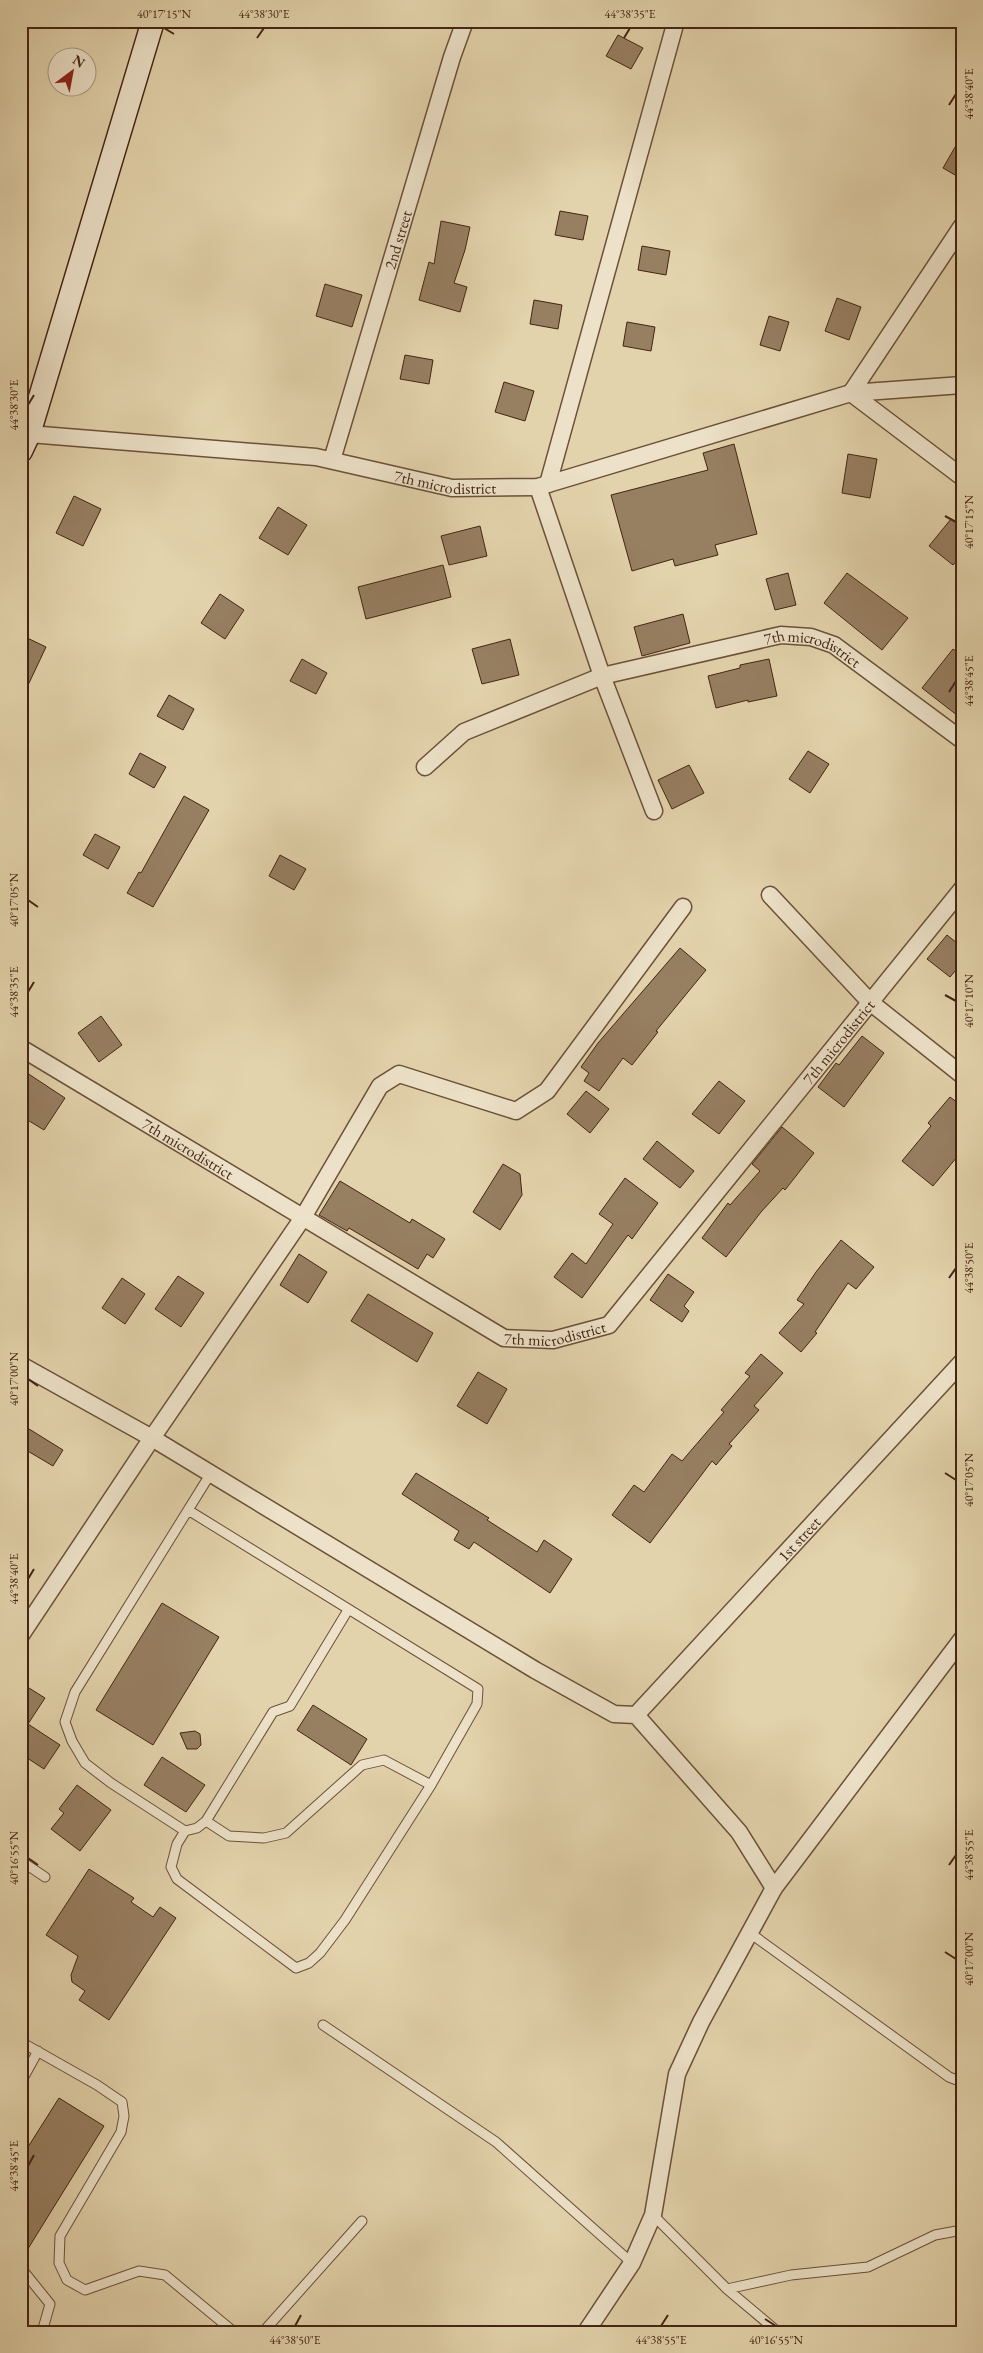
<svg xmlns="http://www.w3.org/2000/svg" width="983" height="2353" viewBox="0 0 983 2353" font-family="'EB Garamond',serif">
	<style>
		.building { fill: #977f62; stroke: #442412 }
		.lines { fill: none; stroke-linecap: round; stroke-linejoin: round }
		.lane-casing { stroke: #6c5038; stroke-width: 11 }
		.street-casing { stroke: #6c5038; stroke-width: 19 }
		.secondary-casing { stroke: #442412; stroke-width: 25 }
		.lane { stroke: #ede2c9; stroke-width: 9 }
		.street { stroke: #ede2c9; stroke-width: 16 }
		.secondary { stroke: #ede2c9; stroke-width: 22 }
		.ticks { fill: none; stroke: #442412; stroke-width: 2 }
		.labels { text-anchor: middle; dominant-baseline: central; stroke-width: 5; stroke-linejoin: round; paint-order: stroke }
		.street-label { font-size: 16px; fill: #442412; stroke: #ede2c9 }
		.neatline { fill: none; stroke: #442412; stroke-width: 2 }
		.ticks-label { font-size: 12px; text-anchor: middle; fill: #442412 }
	</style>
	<rect width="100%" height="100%" fill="#e3d3ac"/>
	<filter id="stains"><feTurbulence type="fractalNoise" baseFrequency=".004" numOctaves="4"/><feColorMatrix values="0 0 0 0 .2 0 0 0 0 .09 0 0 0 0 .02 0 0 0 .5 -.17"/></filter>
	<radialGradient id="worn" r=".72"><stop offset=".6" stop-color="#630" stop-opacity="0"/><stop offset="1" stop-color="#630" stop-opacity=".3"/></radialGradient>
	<!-- building -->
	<path class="building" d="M618,35L643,48L631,69L606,56Z
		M962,135V179L943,168Z
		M560,211L588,216L583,240L555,235Z
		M441,221L470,227L465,250L454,283L467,287L460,312L419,300L429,262L434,264Z
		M642,246L670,251L666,275L638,270Z
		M325,284L362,295L352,327L316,316Z
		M837,298L861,307L849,340L825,331Z
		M534,300L562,305L558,329L530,324Z
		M769,316L789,322L780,351L760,345Z
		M627,322L655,327L651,351L623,346Z
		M405,355L433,360L429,384L400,379Z
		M504,382L534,391L525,421L495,412Z
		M734,444L757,534L715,545L718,555L675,566L673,559L632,571L611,495L708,470L703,453Z
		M848,454L877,459L870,498L842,493Z
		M74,496L101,509L83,546L56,533Z
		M278,507L307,525L288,555L259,538Z
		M951,519L962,527V554L953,565L929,546Z
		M480,526L487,556L449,565L441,536Z
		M443,565L451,597L366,619L358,587Z
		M788,573L796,605L775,610L766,579Z
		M847,573L908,618L882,650L824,603Z
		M220,594L244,610L225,639L201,623Z
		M683,614L690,643L642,656L634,627Z
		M21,635L46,647L21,700Z
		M510,639L519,675L482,684L472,649Z
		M953,649L962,656V719L922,688Z
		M302,659L327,673L316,694L290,681Z
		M769,659L777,696L748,702V700L716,708L708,676L740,668V665Z
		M169,695L194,709L183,730L157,716Z
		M808,751L829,764L810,793L789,779Z
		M140,753L166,767L154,788L129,774Z
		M689,765L704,793L672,809L658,780Z
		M184,796L209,810L153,907L127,893L139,872L141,873Z
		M95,834L120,847L108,869L83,855Z
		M280,855L306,869L294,890L269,876Z
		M947,935L962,947V963L950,977L927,959Z
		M680,948L706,970L656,1031L658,1032L632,1065L623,1058L599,1091L584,1081L589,1073L581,1067L598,1043Z
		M101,1016L122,1045L99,1062L78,1033Z
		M862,1036L884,1053L844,1107L818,1087L836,1063L839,1065Z
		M21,1069L65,1098L44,1130L21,1116Z
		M719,1081L745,1101L719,1134L692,1114Z
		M586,1091L609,1109L590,1133L567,1114Z
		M950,1097L962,1106V1151L933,1186L902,1161L931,1126L928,1123Z
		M782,1127L814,1153L785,1190L783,1188L761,1212L726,1257L702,1238L728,1203L730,1205L760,1171L752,1164Z
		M657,1141L694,1171L680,1188L643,1159Z
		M503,1164L520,1174L522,1195L500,1230L473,1212Z
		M625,1178L658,1203L632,1239L628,1235L582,1298L554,1277L572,1253L586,1264L613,1224L599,1214Z
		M340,1181L410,1223L412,1219L445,1239L433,1258L427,1254L418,1269L349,1228L347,1231L319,1215Z
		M841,1240L874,1267L856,1289L848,1283L815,1332L817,1333L801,1352L779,1333L804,1304L797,1300L816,1272Z
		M299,1254L327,1272L308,1303L280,1285Z
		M668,1274L694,1292L684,1306L689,1311L682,1322L650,1300Z
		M178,1276L204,1293L181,1327L155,1309Z
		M122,1278L145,1294L125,1324L102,1308Z
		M368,1294L433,1333L417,1362L351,1321Z
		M761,1354L783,1373L754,1406L759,1410L729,1444L732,1446L716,1465L712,1461L650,1543L612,1515L634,1485L644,1492L672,1454L682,1461L724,1412L721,1410L750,1376L745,1373Z
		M478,1372L507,1389L487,1424L457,1406Z
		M21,1424L63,1450L53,1466L21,1447Z
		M416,1473L489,1518L487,1520L537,1552L544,1540L572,1559L550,1593L474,1542L469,1549L454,1540L459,1531L402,1494Z
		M162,1603L219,1637L153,1745L96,1710Z
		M21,1683L45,1698L28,1724L60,1745L44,1769L21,1754Z
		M313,1705L367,1739L351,1765L297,1730Z
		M195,1731L200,1734L201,1745L197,1749H187L180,1733Z
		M162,1757L205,1785L186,1812L144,1785Z
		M77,1785L111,1810L80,1851L51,1829L64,1813L59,1809Z
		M89,1869L134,1898L131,1902L153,1917L160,1907L176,1918L109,2020L79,2000L85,1991L72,1982L71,1975L78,1956L46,1935Z
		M59,2098L104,2126L21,2260V2158Z"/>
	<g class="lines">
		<!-- lane casing -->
		<g class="lane-casing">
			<path id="lane" d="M211,1473L75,1692L65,1722L72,1741L85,1763L111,1783L185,1831L197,1828L206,1821L273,1712L290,1706L348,1610
				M206,1821L229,1836L264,1838L286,1833L362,1765L384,1760L431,1785
				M185,1831L177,1844L171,1867L177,1879L296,1968L309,1963L320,1953L345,1920L431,1785L477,1704L478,1689L188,1510
				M21,1861L45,1877
				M750,1933L949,2077L962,2082
				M323,2025L496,2142L632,2263
				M21,2042L97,2085L122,2102L124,2116L121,2132L60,2236L59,2263L67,2280L85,2290L139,2271L165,2275L234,2332
				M21,2082L38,2051
				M653,2215L727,2289L778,2332
				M21,2268L50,2304L42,2332
				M727,2289L791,2275L868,2267L935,2235L962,2230
				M263,2332L362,2221"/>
		</g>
		<!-- street casing -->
		<g class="street-casing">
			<g id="street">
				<path d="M962,226L851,393L962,385"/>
				<path id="s1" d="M29,434L316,457L452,488L538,487L851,393L962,477"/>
				<path id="s2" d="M332,460L452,57L465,21"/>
				<path d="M548,484L676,21"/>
				<path d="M538,487L602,676L654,811"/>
				<path id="s3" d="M425,767L464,732L602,676L781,635L811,637L834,645L962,740"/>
				<path d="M770,895L870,1002L962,1075"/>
				<path id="s4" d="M21,1048L504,1338L553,1340L609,1325L962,889"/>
				<path d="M21,1365L152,1438L535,1670L614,1714L636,1715L739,1832L774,1888"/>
				<path d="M21,1635L152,1438L302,1219L380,1086L399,1074L516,1111L547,1091L683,907"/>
				<path id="s5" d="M636,1715L962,1362"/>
				<path d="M586,2332L632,2263L653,2215L677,2074L701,2022L774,1888L962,1639"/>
			</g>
		</g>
		<!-- secondary casing -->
		<g class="secondary-casing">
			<path id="secondary" d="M21,451L29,434L153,21"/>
		</g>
		<!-- lane -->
		<use href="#lane" class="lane"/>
		<!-- street -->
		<use href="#street" class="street"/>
		<!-- secondary -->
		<use href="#secondary" class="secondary"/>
	</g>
	<!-- ticks -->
	<path class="ticks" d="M164,28L174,34M257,38L264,28M624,38L630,28M949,105L956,94M28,405L34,395M945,516L956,522M949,692L956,681M28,900L38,907M28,992L34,982M945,995L956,1001M949,1278L956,1268M28,1379L38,1386M945,1473L956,1480M28,1579L34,1569M28,1858L38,1865M949,1865L956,1855M945,1952L956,1959M28,2166L34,2155M765,2319L776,2326M295,2326L301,2315M661,2326L668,2315"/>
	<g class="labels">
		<!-- street labels -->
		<g class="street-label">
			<text stroke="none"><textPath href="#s2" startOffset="230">2nd street</textPath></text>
			<text stroke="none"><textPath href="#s1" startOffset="420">7th microdistrict</textPath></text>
			<text stroke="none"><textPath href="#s3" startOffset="419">7th microdistrict</textPath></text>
			<text stroke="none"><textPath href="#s4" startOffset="1035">7th microdistrict</textPath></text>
			<text stroke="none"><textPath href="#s4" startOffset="195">7th microdistrict</textPath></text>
			<text stroke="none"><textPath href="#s4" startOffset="615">7th microdistrict</textPath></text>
			<text stroke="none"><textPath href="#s5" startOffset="240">1st street</textPath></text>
		</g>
	</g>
	<!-- margin -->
	<rect width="983" height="2353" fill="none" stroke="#e3d3ac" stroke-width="55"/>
	<!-- north arrow -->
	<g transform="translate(72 72) rotate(32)"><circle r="24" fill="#ede2c9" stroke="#a99680"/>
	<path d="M0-4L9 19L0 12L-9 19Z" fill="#8f2418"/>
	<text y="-8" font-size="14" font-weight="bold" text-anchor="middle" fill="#442412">N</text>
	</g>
	<rect x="28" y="28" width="928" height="2298" class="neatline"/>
	<g class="ticks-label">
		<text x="164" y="18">40°17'15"N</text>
		<text x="264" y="18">44°38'30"E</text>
		<text x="630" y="18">44°38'35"E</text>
		<text transform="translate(969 94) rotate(-90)" y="4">44°38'40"E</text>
		<text transform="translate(14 405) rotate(-90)" y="4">44°38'30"E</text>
		<text transform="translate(969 522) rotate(-90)" y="4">40°17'15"N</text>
		<text transform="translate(969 681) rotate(-90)" y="4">44°38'45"E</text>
		<text transform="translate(14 900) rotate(-90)" y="4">40°17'05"N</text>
		<text transform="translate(14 992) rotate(-90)" y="4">44°38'35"E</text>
		<text transform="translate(969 1001) rotate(-90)" y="4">40°17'10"N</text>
		<text transform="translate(969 1268) rotate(-90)" y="4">44°38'50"E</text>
		<text transform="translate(14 1379) rotate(-90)" y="4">40°17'00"N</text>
		<text transform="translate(969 1480) rotate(-90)" y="4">40°17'05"N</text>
		<text transform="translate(14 1579) rotate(-90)" y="4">44°38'40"E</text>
		<text transform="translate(969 1855) rotate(-90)" y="4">44°38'55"E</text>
		<text transform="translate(14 1858) rotate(-90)" y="4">40°16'55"N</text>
		<text transform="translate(969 1959) rotate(-90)" y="4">40°17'00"N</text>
		<text transform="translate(14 2166) rotate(-90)" y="4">44°38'45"E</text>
		<text x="295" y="2344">44°38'50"E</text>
		<text x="661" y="2344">44°38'55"E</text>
		<text x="776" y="2344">40°16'55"N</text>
	</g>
	<rect width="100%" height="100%" filter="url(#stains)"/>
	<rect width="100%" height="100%" fill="url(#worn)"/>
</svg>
